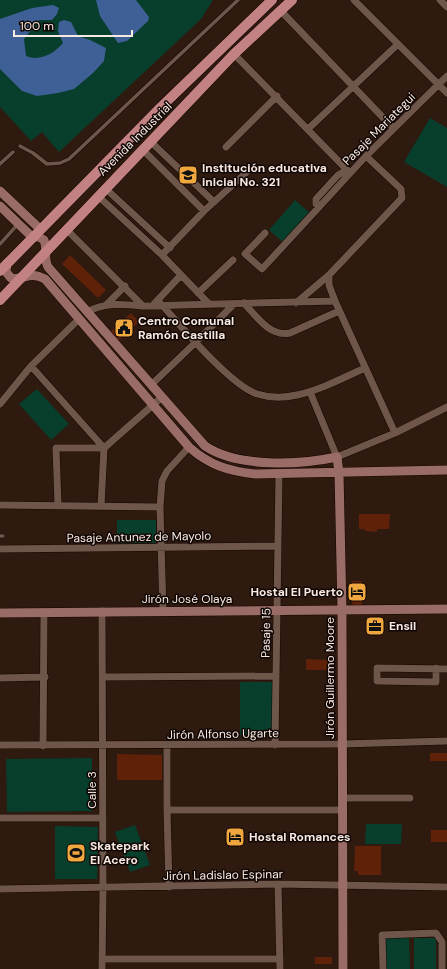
<svg xmlns="http://www.w3.org/2000/svg" width="447" height="969" viewBox="0 0 447 969" font-family="'DM Sans',sans-serif">
	<style>
		.green { fill: #073e2c }
		.water { fill: #3f6097 }
		.building { fill: #5f2108 }
		.lines { fill: none; stroke-linecap: round; stroke-linejoin: round }
		.lane-casing { stroke: #160500; stroke-width: 4.5 }
		.street-casing { stroke: #160500; stroke-width: 8 }
		.secondary-casing { stroke: #160500; stroke-width: 10 }
		.primary-casing { stroke: #160500; stroke-width: 11 }
		.lane { stroke: #6f564b; stroke-width: 3.5 }
		.street { stroke: #6f564b; stroke-width: 7 }
		.secondary { stroke: #996c67; stroke-width: 9 }
		.primary { stroke: #c28183; stroke-width: 10 }
		.labels { text-anchor: middle; dominant-baseline: central; stroke-width: 3; stroke-linejoin: round; paint-order: stroke }
		.street-label { font-size: 12px; fill: #f8e9e2; stroke: #100704 }
		.poi-label { font-size: 12px; font-weight: bold; fill: #f8e9e2; stroke: #100704; text-anchor: start }
	</style>
	<rect width="100%" height="100%" fill="#2f1a10"/>
	<!-- green -->
	<path class="green" d="M0,0H213L201,19L59,152L42,132L31,141L0,107Z
		M430,118L447,128V187L404,162Z
		M295,200L311,214L285,244L269,230Z
		M37,389L69,424L51,440L19,404Z
		M117,520H156V543H117Z
		M240,682H275V735H240Z
		M92,758V811L7,812L6,759Z
		M366,824H402L401,844H365Z
		M135,825L150,865L130,872L115,832Z
		M55,826L98,827L97,879H55Z
		M409,936L410,969H384L383,937Z
		M414,938H436V969H414Z"/>
	<!-- water -->
	<path class="water" d="M96,0H136L149,17L148,21L127,41L118,43L100,16Z
		M53,5L59,8L57,14L52,20H39L24,39L26,56C39,62 55,53 63,43L58,31L59,22L64,20L71,22L78,36L90,40L106,48L104,61L93,73L74,89L58,93L37,96L22,91L0,69V19L32,8Z"/>
	<!-- building -->
	<path class="building" d="M70,255L106,290L98,298L62,264Z
		M131,313L139,322L117,342L109,333Z
		M359,514H390L389,529H377V532L365,531V529H359Z
		M352,581H362V606H354L352,603Z
		M369,623H381V628L369,630Z
		M306,659L330,660V670H306Z
		M430,753H447V761H430Z
		M117,754L162,755V780H117Z
		M232,827H238V846H232Z
		M431,830H447V842H431Z
		M355,846H381V875H358V871H354Z
		M315,957H332V964H315Z"/>
	<g class="lines">
		<!-- lane casing -->
		<g class="lane-casing">
			<path id="lane" d="M20,146L33,153L47,164L60,163L69,159L238,0
				M0,164L13,152
				M0,244L18,224
				M0,536H3"/>
		</g>
		<!-- street casing -->
		<g class="street-casing">
			<path id="street" d="M354,0L447,93
				M440,0L447,7
				M281,11L393,128
				M234,54L350,173
				M308,129L397,45
				M151,142L214,202
				M226,147L277,96
				M143,150L204,211
				M105,188L170,248
				M98,196L162,255L209,304
				M319,207L316,204V199L338,175L347,170
				M66,229L143,306
				M265,233L245,254L262,269L366,156L447,76
				M162,255L204,211L248,171
				M329,275V285L335,301L395,433
				M198,293L233,260
				M244,303C257,317 270,337 290,333L339,311
				M296,303L329,275L402,198L401,189L366,156
				M107,304L125,286
				M154,304L181,275
				M161,304C181,326 231,386 257,394C270,398 284,398 297,395C320,390 343,378 365,368
				M87,312C105,302 123,304 143,306L335,301
				M31,366L104,448
				M151,385L196,342L234,304
				M310,392L337,457L395,433L447,407
				M0,404L31,366L79,319
				M0,505L160,507
				M58,505L56,448H104
				M101,506L104,448L162,397
				M0,549L278,546
				M163,611L160,507L162,481L167,471L189,447
				M436,668V682L377,681V668L447,669
				M103,677L276,676
				M0,678L45,677
				M0,745L342,744L447,741
				M275,745L279,474
				M43,746L44,613
				M167,746V810L169,887
				M342,798H410
				M167,810H342
				M0,818H103
				M278,884L280,969
				M0,889L278,884L447,887
				M102,959H280
				M102,969L103,888L102,611
				M383,969L382,935L436,933L442,942V969"/>
		</g>
		<!-- secondary casing -->
		<g class="secondary-casing">
			<path id="secondary" d="M0,191L40,229
				M0,206L32,237H39L44,240C48,249 43,257 48,267L205,446C238,468 299,465 337,457L339,473L342,610L343,969
				M7,263L6,272L11,278C25,281 28,270 45,279L189,447C209,465 228,471 255,474L447,470
				M0,613L447,609"/>
		</g>
		<!-- primary casing -->
		<g class="primary-casing">
			<path id="primary" d="M0,271L161,107L272,0
				M0,300L234,54L292,0"/>
		</g>
		<!-- lane -->
		<use href="#lane" class="lane"/>
		<!-- street -->
		<use href="#street" class="street"/>
		<!-- secondary -->
		<use href="#secondary" class="secondary"/>
		<!-- primary -->
		<use href="#primary" class="primary"/>
	</g>
	<!-- icons -->
	<defs>
		<g id="school-square" transform="scale(1)"><rect x="-9" y="-9" width="18" height="18" rx="4" fill="#f0a73e" stroke="#100704"/><path d="M0-5L7-2L0 1L-7-2ZM-4 1L0 2.5L4 1V4Q0 6-4 4Z" fill="#111"/></g>
		<g id="civic-square" transform="scale(1)"><rect x="-9" y="-9" width="18" height="18" rx="4" fill="#f0a73e" stroke="#100704"/><path d="M-.6-6.5H3V-4.5H.6V-3L4-1V1h2V6H-6V1h2V-1L-.6-3ZM-1.2 2.5V6h2.4V2.5Z" fill="#111"/></g>
		<g id="hotel-square" transform="scale(1)"><rect x="-9" y="-9" width="18" height="18" rx="4" fill="#f0a73e" stroke="#100704"/><path d="M-6-4.5h1.5V1H6V5H4.5V3h-9V5H-6ZM-4 0a1.8 1.8 0 1 1 3.6 0ZM.5 0V-2.5h3Q6-2.5 6 0Z" fill="#111"/></g>
		<g id="office-square" transform="scale(1)"><rect x="-9" y="-9" width="18" height="18" rx="4" fill="#f0a73e" stroke="#100704"/><path d="M-6-3h4V-5.5h4V-3h4V5H-6ZM-1-4.5V-3h2v-1.5ZM-6 0V1H6V0Z" fill="#111"/></g>
		<g id="stadium-square" transform="scale(1)"><rect x="-9" y="-9" width="18" height="18" rx="4" fill="#f0a73e" stroke="#100704"/><path d="M0-5a6.5 5 0 1 0 0 10a6.5 5 0 1 0 0-10ZM-3.5-1.8h7v3.6h-7Z" fill="#111"/></g>
	</defs>
	<g fill-rule="evenodd">
		<use href="#school-square" x="188" y="175"/>
		<use href="#civic-square" x="124" y="328"/>
		<use href="#hotel-square" x="357" y="592"/>
		<use href="#office-square" x="375" y="626"/>
		<use href="#hotel-square" x="235" y="837"/>
		<use href="#stadium-square" x="76" y="853"/>
	</g>
	<g class="labels">
		<!-- street labels -->
		<g class="street-label">
			<text transform="translate(379 129) rotate(-45)">Pasaje Mariategui</text>
			<text transform="translate(135 139) rotate(-45)">Avenida Industrial</text>
			<text transform="translate(139 537) rotate(-1)">Pasaje Antunez de Mayolo</text>
			<text x="187" y="599">Jirón José Olaya</text>
			<text transform="translate(266 633) rotate(-89)">Pasaje 15</text>
			<text transform="translate(330 678) rotate(-90)">Jirón Guillermo Moore</text>
			<text transform="translate(223 734) rotate(-1)">Jirón Alfonso Ugarte</text>
			<text transform="translate(92 790) rotate(-90)">Calle 3</text>
			<text transform="translate(223 875) rotate(-1)">Jirón Ladislao Espinar</text>
		</g>
		<!-- poi labels -->
		<g class="poi-label">
			<text x="202" y="168">Institución educativa<tspan x="202" dy="14">inicial No. 321</tspan></text>
			<text x="138" y="321">Centro Comunal<tspan x="138" dy="14">Ramón Castilla</tspan></text>
			<text x="343" y="592" text-anchor="end">Hostal El Puerto</text>
			<text x="389" y="626">Ensil</text>
			<text x="249" y="837">Hostal Romances</text>
			<text x="90" y="846">Skatepark<tspan x="90" dy="14">El Acero</tspan></text>
		</g>
	</g>
	<!-- scale -->
	<path d="M14 30v6h118v-6" fill="none" stroke="#f8e9e2" stroke-width="2"/>
	<text x="20" y="30" font-size="12" fill="#f8e9e2" stroke="#100704" stroke-width="3" paint-order="stroke">100 m</text>
</svg>
